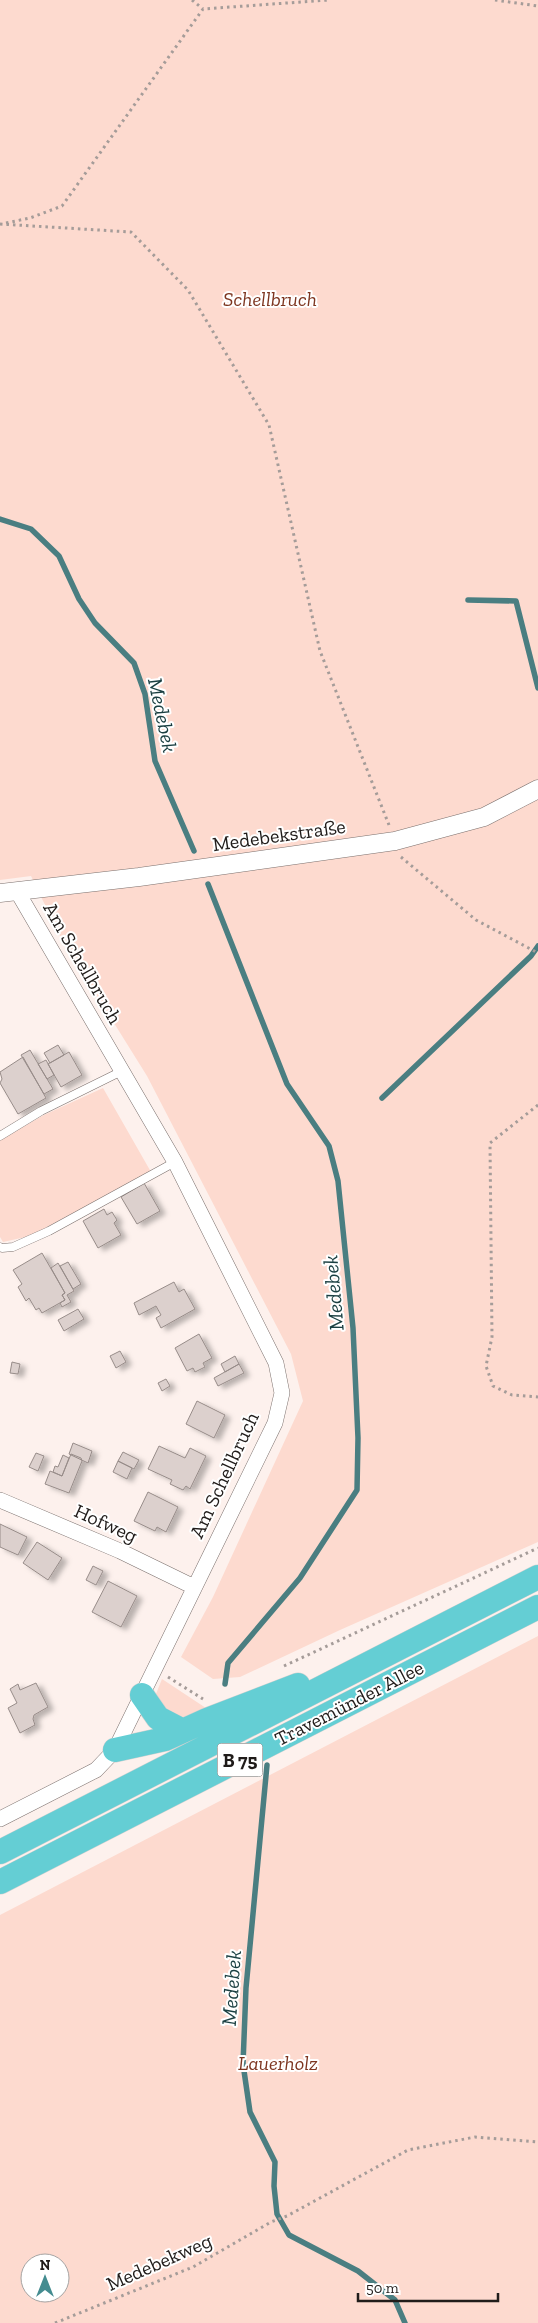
<svg xmlns="http://www.w3.org/2000/svg" width="538" height="2323" viewBox="0 0 538 2323" font-family="'Zilla Slab',serif">
	<style>
		.green { fill: #fddacf; fill-rule: evenodd }
		.lines { fill: none; stroke-linecap: round; stroke-linejoin: round }
		.stream { stroke: #4a7e81; stroke-width: 5.5 }
		.building { fill: #dcd0cd; stroke: #978c89; filter: url(#shadow) }
		.service-casing { stroke: #7b706d; stroke-width: 9 }
		.minor-casing { stroke: #7b706d; stroke-width: 16 }
		.tertiary-casing { stroke: #7b706d; stroke-width: 19 }
		.trunk-casing { stroke: #d2d2d1; stroke-width: 25 }
		.path { stroke: #a59c99; stroke-width: 3; stroke-dasharray: 2.5 4; stroke-linecap: butt }
		.service { stroke: #fff; stroke-width: 8 }
		.minor { stroke: #fff; stroke-width: 15 }
		.tertiary { stroke: #fff; stroke-width: 18 }
		.trunk { stroke: #64ced4; stroke-width: 24 }
		.labels { text-anchor: middle; dominant-baseline: central; stroke-width: 4; stroke-linejoin: round; paint-order: stroke }
		.shield { fill: #fff; stroke: #63605f; stroke-width: 1 }
		.shield-label { font-size: 19px; font-weight: bold; fill: #201c1a }
		.park-label { font-size: 20px; font-style: italic; fill: #7d351f; stroke: #fff }
		.street-label { font-size: 20px; fill: #201c1a; stroke: #fff }
		.water-label { font-size: 21px; font-style: italic; fill: #1a3f41; stroke: #fff }
	</style>
	<defs>
		<filter id="shadow"><feDropShadow dx="5.5" dy="3" stdDeviation="2.5" flood-color="#0004"/></filter>
	</defs>
	<rect width="100%" height="100%" fill="#fdf1ed"/>
	<!-- green -->
	<path class="green" d="M0,0H538V1542L340,1630L240,1677L213,1679L181,1657L213,1597L303,1401L291,1354L147,1076L61,938L31,876L0,880Z
		M103,1088L151,1172L30,1236L3,1242L0,1237V1140L44,1115Z
		M538,1636V2323H0V1915ZM30,2263H60V2293H30Z
		M162,1679L209,1710L183,1721L171,1717L156,1694Z"/>
	<g class="lines">
		<!-- stream -->
		<path class="stream" d="M0,519L31,529L59,556L79,599L95,623L134,663L145,694L155,761L194,851
			M468,600L516,601L538,688
			M208,884L287,1084L329,1146L338,1181L353,1328L358,1438L357,1490L300,1578L228,1663L225,1684
			M382,1098L531,956L538,946
			M267,1765L246,1988L243,2064L250,2112L275,2162L274,2186L277,2214L289,2235L358,2271L395,2300L405,2323"/>
	</g>
	<!-- building -->
	<path class="building" d="M58,1045L64,1055L50,1063L44,1053Z
		M30,1050L53,1089L44,1094L21,1055Z
		M69,1052L82,1075L61,1087L48,1064Z
		M23,1057L46,1098L18,1114L0,1083L2,1079L0,1072Z
		M46,1060L54,1075L47,1079L38,1064Z
		M144,1183L160,1211L137,1224L121,1197Z
		M104,1209L107,1215L112,1212L117,1220L114,1223L121,1235L98,1248L83,1221Z
		M42,1253L65,1293L62,1295L65,1300L42,1313L39,1308L36,1310L29,1298L26,1301L18,1287L22,1284L13,1270Z
		M68,1262L81,1284L73,1289L60,1266Z
		M58,1263L74,1291L67,1295L71,1302L62,1307L60,1303L65,1300L62,1295L65,1293L51,1268Z
		M174,1282L179,1292L184,1289L195,1309L161,1328L156,1318L161,1315L156,1306L139,1315L134,1303Z
		M78,1309L84,1319L64,1331L58,1320Z
		M199,1334L212,1358L203,1363L205,1367L195,1372L193,1368L187,1371L175,1348Z
		M120,1351L126,1362L116,1368L110,1356Z
		M235,1356L239,1364L225,1372L221,1364Z
		M12,1362L20,1364L18,1374L10,1373Z
		M239,1364L244,1373L218,1386L214,1378Z
		M166,1379L170,1386L162,1391L158,1383Z
		M197,1401L225,1415L214,1438L186,1424Z
		M73,1443L92,1451L88,1463L69,1454Z
		M159,1446L185,1458L190,1448L206,1456L190,1489L186,1486L183,1490L170,1484L172,1480L148,1469Z
		M123,1452L139,1460L134,1469L118,1461Z
		M36,1453L44,1456L38,1471L29,1467Z
		M71,1454L81,1458L82,1461L69,1493L45,1484L50,1471L62,1476Z
		M63,1455L69,1458L62,1476L53,1472L55,1466L58,1467Z
		M118,1461L132,1468L127,1479L113,1472Z
		M148,1492L178,1507L166,1532L157,1527L155,1531L134,1521Z
		M0,1524L27,1537L18,1555L0,1547Z
		M37,1542L62,1558L48,1580L23,1563Z
		M93,1566L103,1571L96,1585L86,1580Z
		M108,1581L137,1596L121,1627L92,1612Z
		M36,1683L48,1707L34,1715L33,1719L35,1725L20,1733L8,1708L17,1703L10,1689L18,1684L20,1690Z"/>
	<g class="lines">
		<!-- service casing -->
		<g class="service-casing">
			<path id="service" d="M0,1136L41,1111L122,1071
				M0,1247L2,1248L13,1247L49,1231L175,1162"/>
		</g>
		<!-- minor casing -->
		<g class="minor-casing">
			<path id="minor" d="M0,1500L120,1551L194,1587
				M0,1819L96,1770L115,1750L275,1423L282,1393L276,1363L175,1162L17,891"/>
		</g>
		<!-- tertiary casing -->
		<g class="tertiary-casing">
			<path id="tertiary" d="M0,893L139,877L395,841L484,817L538,789"/>
		</g>
		<!-- trunk casing -->
		<g class="trunk-casing">
			<path id="trunk" d="M142,1695L158,1718L181,1730
				M115,1750L165,1739L207,1720L298,1685
				M0,1852L538,1577
				M0,1882L538,1607"/>
		</g>
		<!-- path -->
		<path class="path" d="M192,0L203,9
			M495,0L538,6
			M6,223L30,218L62,206L203,9L329,0
			M0,224L131,232L188,290L269,425L320,651L389,825
			M401,857L476,920L538,953
			M538,1105L490,1143L492,1337L486,1366L493,1386L512,1395L538,1397
			M284,1666L538,1548
			M168,1677L203,1699
			M55,2323L193,2267L271,2222L287,2216L408,2150L475,2137L538,2142"/>
		<!-- service -->
		<use href="#service" class="service"/>
		<!-- minor -->
		<use href="#minor" class="minor"/>
		<!-- tertiary -->
		<use href="#tertiary" class="tertiary"/>
		<!-- trunk -->
		<use href="#trunk" class="trunk"/>
	</g>
	<g class="labels">
		<!-- shield labels -->
		<rect class="shield" x="217.5" y="1743.5" width="45" height="33" rx="4"/>
		<g class="shield-label">
			<text x="240" y="1760">B 75</text>
		</g>
		<!-- park labels -->
		<g class="park-label">
			<text x="270" y="299">Schellbruch</text>
			<text x="278" y="2063">Lauerholz</text>
		</g>
		<!-- street labels -->
		<g class="street-label">
			<text transform="translate(279 835) rotate(-8)">Medebekstraße</text>
			<text transform="translate(83 963) rotate(60)">Am Schellbruch</text>
			<text transform="translate(224 1475) rotate(-65)">Am Schellbruch</text>
			<text transform="translate(106 1523) rotate(24)">Hofweg</text>
			<text transform="translate(349 1703) rotate(-27)">Travemünder Allee</text>
			<text transform="translate(159 2262) rotate(-24)">Medebekweg</text>
		</g>
		<!-- water labels -->
		<g class="water-label">
			<text transform="translate(163 715) rotate(78)">Medebek</text>
			<text transform="translate(333 1293) rotate(-95)">Medebek</text>
			<text transform="translate(231 1988) rotate(-86)">Medebek</text>
		</g>
	</g>
	<!-- north arrow -->
	<g transform="translate(45 2278)"><circle r="24" fill="#ffffff" stroke="#a6a4a3"/>
	<path d="M0-4L9 19L0 12L-9 19Z" fill="#448c90"/>
	<text y="-8" font-size="14" font-weight="bold" text-anchor="middle" fill="#201c1a">N</text>
	</g>
	<!-- scale -->
	<path d="M358 2293v8h140v-8" fill="none" stroke="#201c1a" stroke-width="2.5"/>
	<text x="366" y="2293" font-size="15" fill="#201c1a" stroke="#ffffff" stroke-width="4" paint-order="stroke">50 m</text>
</svg>
